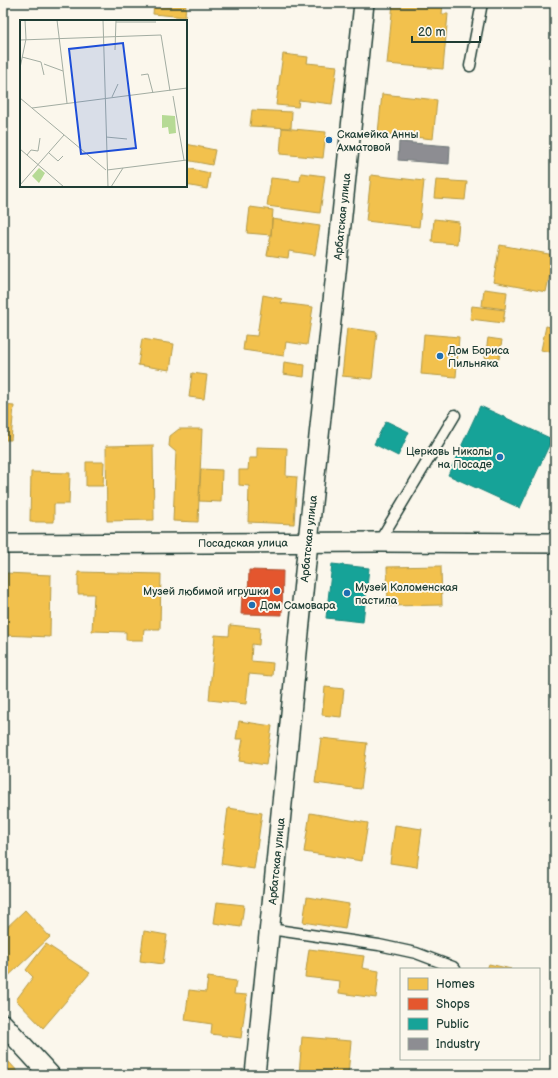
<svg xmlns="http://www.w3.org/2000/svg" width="558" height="1078" viewBox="0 0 558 1078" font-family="'Balsamiq Sans',sans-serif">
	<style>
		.homes { fill: #f2c14e; stroke: #b39946 }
		.shops { fill: #e4572e; stroke: #a94f30 }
		.public { fill: #17a398; stroke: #19847a }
		.industry { fill: #8d8d92; stroke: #6c7576 }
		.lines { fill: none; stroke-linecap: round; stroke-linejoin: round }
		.service-casing { stroke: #1f3d34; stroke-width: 13 }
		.minor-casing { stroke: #1f3d34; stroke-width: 22 }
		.service { stroke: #fbf7ec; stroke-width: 10 }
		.minor { stroke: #fbf7ec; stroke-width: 19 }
		.poi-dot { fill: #1f6fb2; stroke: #fbf7ec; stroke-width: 1.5 }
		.labels { text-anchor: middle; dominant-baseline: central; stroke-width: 4; stroke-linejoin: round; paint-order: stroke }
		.poi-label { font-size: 11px; fill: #1f3d34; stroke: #fbf7ec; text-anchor: start }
		.street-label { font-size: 11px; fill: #1f3d34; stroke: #fbf7ec }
		.inset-road { fill: none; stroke: #a3ada2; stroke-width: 1 }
		.view { fill: #1d4ed8; fill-opacity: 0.15; stroke: #1d4ed8; stroke-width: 2 }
		.inset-edge { fill: none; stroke: #1f3d34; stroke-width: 2 }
	</style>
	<rect width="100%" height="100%" fill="#fbf7ec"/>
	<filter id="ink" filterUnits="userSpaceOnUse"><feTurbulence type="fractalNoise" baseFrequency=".025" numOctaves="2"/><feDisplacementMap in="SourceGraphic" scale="8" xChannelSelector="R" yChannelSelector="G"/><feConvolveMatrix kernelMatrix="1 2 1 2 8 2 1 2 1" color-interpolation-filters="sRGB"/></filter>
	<g filter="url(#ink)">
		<!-- homes -->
		<path class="homes" d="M154,3H186L185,17L153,14Z
			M393,3H443L442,14H448L443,69L387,64Z
			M283,54L308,57L307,63L337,66L332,104L299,100L298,107L276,105Z
			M382,94L437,100L433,139L378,133Z
			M252,110L292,112L291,128L250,126Z
			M282,128L326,132L323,158L280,154Z
			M186,144L215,150L212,165L186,160Z
			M186,168L210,173L207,189L186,185Z
			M301,173L325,176L320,213L267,206L271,178L300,181Z
			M371,175L424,181L419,227L366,221Z
			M436,180L467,182L465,200L434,198Z
			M250,207L273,210L271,235L247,233Z
			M272,219L320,226L315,255L289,251L288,258L267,255L271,235Z
			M434,219L459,222L457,244L432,242Z
			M500,245L554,255L546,292L493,282Z
			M484,289L507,292L505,309L482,306Z
			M263,295L282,299L281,303L313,307L307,345L286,342L284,356L243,350L245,335L257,336Z
			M472,306L505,310L503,323L470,319Z
			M546,326L555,328V353L541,350Z
			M347,328L377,332L372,379L342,376Z
			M424,334L459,337L456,377L421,374Z
			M488,338L502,340L499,359L485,358Z
			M142,339L174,344L170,370L138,365Z
			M284,362L305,365L304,377L283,374Z
			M192,373L207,375L204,399L189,397Z
			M3,405L14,406L11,440H3Z
			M179,429H202L198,522L173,521L176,452L169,446L170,436Z
			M153,445L154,520L107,521L106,446Z
			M257,447L287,448L286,476L297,477L294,524L248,522L249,486L239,485V470H248L249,458H257Z
			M86,462H104L103,486H86Z
			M3,464H5L6,524H3Z
			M201,469L222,470L221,502L199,501Z
			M31,472L70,473L69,504H54V522H30Z
			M441,566L442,605L388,606L387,567Z
			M78,572L161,574L160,629H144L143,640H126V632L92,631L94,594H78Z
			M5,573L51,575L50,637L3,635Z
			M230,625L260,628L259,645L252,644L251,661L273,663L272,676L249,674L246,704L209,700L215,635L229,636Z
			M325,687L344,689L341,717L322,715Z
			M239,721L272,726L266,765L239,761L243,739H236Z
			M321,738L367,743L361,789L315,783Z
			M228,808L262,813L254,869L221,864Z
			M310,813L368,823L362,861L304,852Z
			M395,825L422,829L417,867L390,863Z
			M307,897L349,904L345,929L303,922Z
			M217,902L244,905L241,927L214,923Z
			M25,910L50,937L3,981V929L4,930Z
			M144,931L167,935L163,964L140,961Z
			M46,944L90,973L43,1028L16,1000L33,977L26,970Z
			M309,949L364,956L362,968L379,971L376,998L339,993L340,981L305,977Z
			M489,964L511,969H487Z
			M208,977L236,981L234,994L247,995L241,1038L211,1034L212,1024L185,1020L189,990L206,992Z
			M302,1037L351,1041L348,1075H299Z
			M8,1061L21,1075H3V1065Z"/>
		<!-- shops -->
		<path class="shops" d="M249,570L283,571L282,615L241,614L242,596H248Z"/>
		<!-- public -->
		<path class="public" d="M480,406L552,439L520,508L448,475Z
			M386,421L409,432L398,456L374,444Z
			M332,564L369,568L363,622L326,618Z"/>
		<!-- industry -->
		<path class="industry" d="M399,142L450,146L449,164L398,160Z"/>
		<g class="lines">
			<!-- service casing -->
			<g class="service-casing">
				<path id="service" d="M470,66L482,3
					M379,542L455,415
					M270,929L379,945L416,953L453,967L455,969"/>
			</g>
			<!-- minor casing -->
			<g class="minor-casing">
				<g id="minor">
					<path id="s1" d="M3,544L379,542L555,543"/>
					<path d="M3,1024L50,1075"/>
					<path id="s2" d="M255,1075L308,542L364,3"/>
				</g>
			</g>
			<!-- service -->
			<use href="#service" class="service"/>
			<!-- minor -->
			<use href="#minor" class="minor"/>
		</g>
	</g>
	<!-- markers -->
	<g class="poi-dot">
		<circle cx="329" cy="140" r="4"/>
		<circle cx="440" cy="356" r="4"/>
		<circle cx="500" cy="457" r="4"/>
		<circle cx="277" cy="591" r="4"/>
		<circle cx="347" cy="593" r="4"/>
		<circle cx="252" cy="605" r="4"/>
	</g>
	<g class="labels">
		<!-- poi labels -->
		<g class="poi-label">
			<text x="337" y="134">Скамейка Анны<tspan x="337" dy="13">Ахматовой</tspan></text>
			<text x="448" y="350">Дом Бориса<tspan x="448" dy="13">Пильняка</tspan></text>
			<text x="492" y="451" text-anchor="end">Церковь Николы<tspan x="492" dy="13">на Посаде</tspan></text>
			<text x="355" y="587">Музей Коломенская<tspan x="355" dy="13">пастила</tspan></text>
			<text x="269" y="591" text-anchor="end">Музей любимой игрушки</text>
			<text x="260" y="605">Дом Самовара</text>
		</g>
		<!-- street labels -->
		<g class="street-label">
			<text stroke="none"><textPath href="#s2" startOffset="863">Арбатская улица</textPath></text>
			<text stroke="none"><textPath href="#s2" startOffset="539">Арбатская улица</textPath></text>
			<text stroke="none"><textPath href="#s1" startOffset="240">Посадская улица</textPath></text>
			<text stroke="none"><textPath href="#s2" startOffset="215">Арбатская улица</textPath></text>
		</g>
	</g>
	<!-- overview -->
	<g transform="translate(20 20)">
		<rect width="167" height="167" fill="#fbf7ec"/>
		<path d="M142,95L155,96L156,113L149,114L148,107L142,108ZM19,148L25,153L19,163L12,156Z" fill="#b6da95"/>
		<path class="inset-road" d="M37,0L47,83M83,0L88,167M96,2H136M0,20L141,15L150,71M95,30L96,0M2,37L21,42L24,55M24,44L43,51M0,48L6,19L5,0M121,55L128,54L133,73M153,76L164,140M92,77L98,64M0,78L86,150M12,88L167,68M86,117L107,119M0,129L44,167M29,133L38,141L43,136M7,135L11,130L18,131L20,118M87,150L167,140M0,165L44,115M91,167L103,148"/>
		<path class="view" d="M103,23L116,128L61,134L49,29Z"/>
		<rect width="167" height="167" class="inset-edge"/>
	</g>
	<!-- margin -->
	<rect width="558" height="1078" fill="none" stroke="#fbf7ec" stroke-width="16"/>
	<rect x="8" y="8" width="542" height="1062" fill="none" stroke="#1f3d34" stroke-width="1.5" filter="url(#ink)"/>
	<!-- legend -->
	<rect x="400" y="968" width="140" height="92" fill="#fbf7ec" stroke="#a3ada2"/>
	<rect x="408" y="978" width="20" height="12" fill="#f2c14e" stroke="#a3ada2"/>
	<text x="436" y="988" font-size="12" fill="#1f3d34">Homes</text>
	<rect x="408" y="998" width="20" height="12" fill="#e4572e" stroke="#a3ada2"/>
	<text x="436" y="1008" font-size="12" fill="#1f3d34">Shops</text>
	<rect x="408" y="1018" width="20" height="12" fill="#17a398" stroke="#a3ada2"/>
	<text x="436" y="1028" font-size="12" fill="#1f3d34">Public</text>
	<rect x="408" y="1038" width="20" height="12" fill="#8d8d92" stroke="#a3ada2"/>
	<text x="436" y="1048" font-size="12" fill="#1f3d34">Industry</text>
	<!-- scale -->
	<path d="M412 36v6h68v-6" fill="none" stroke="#1f3d34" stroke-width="2"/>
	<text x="418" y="36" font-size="12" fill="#1f3d34" stroke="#fbf7ec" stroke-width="3" paint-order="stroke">20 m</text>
</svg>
